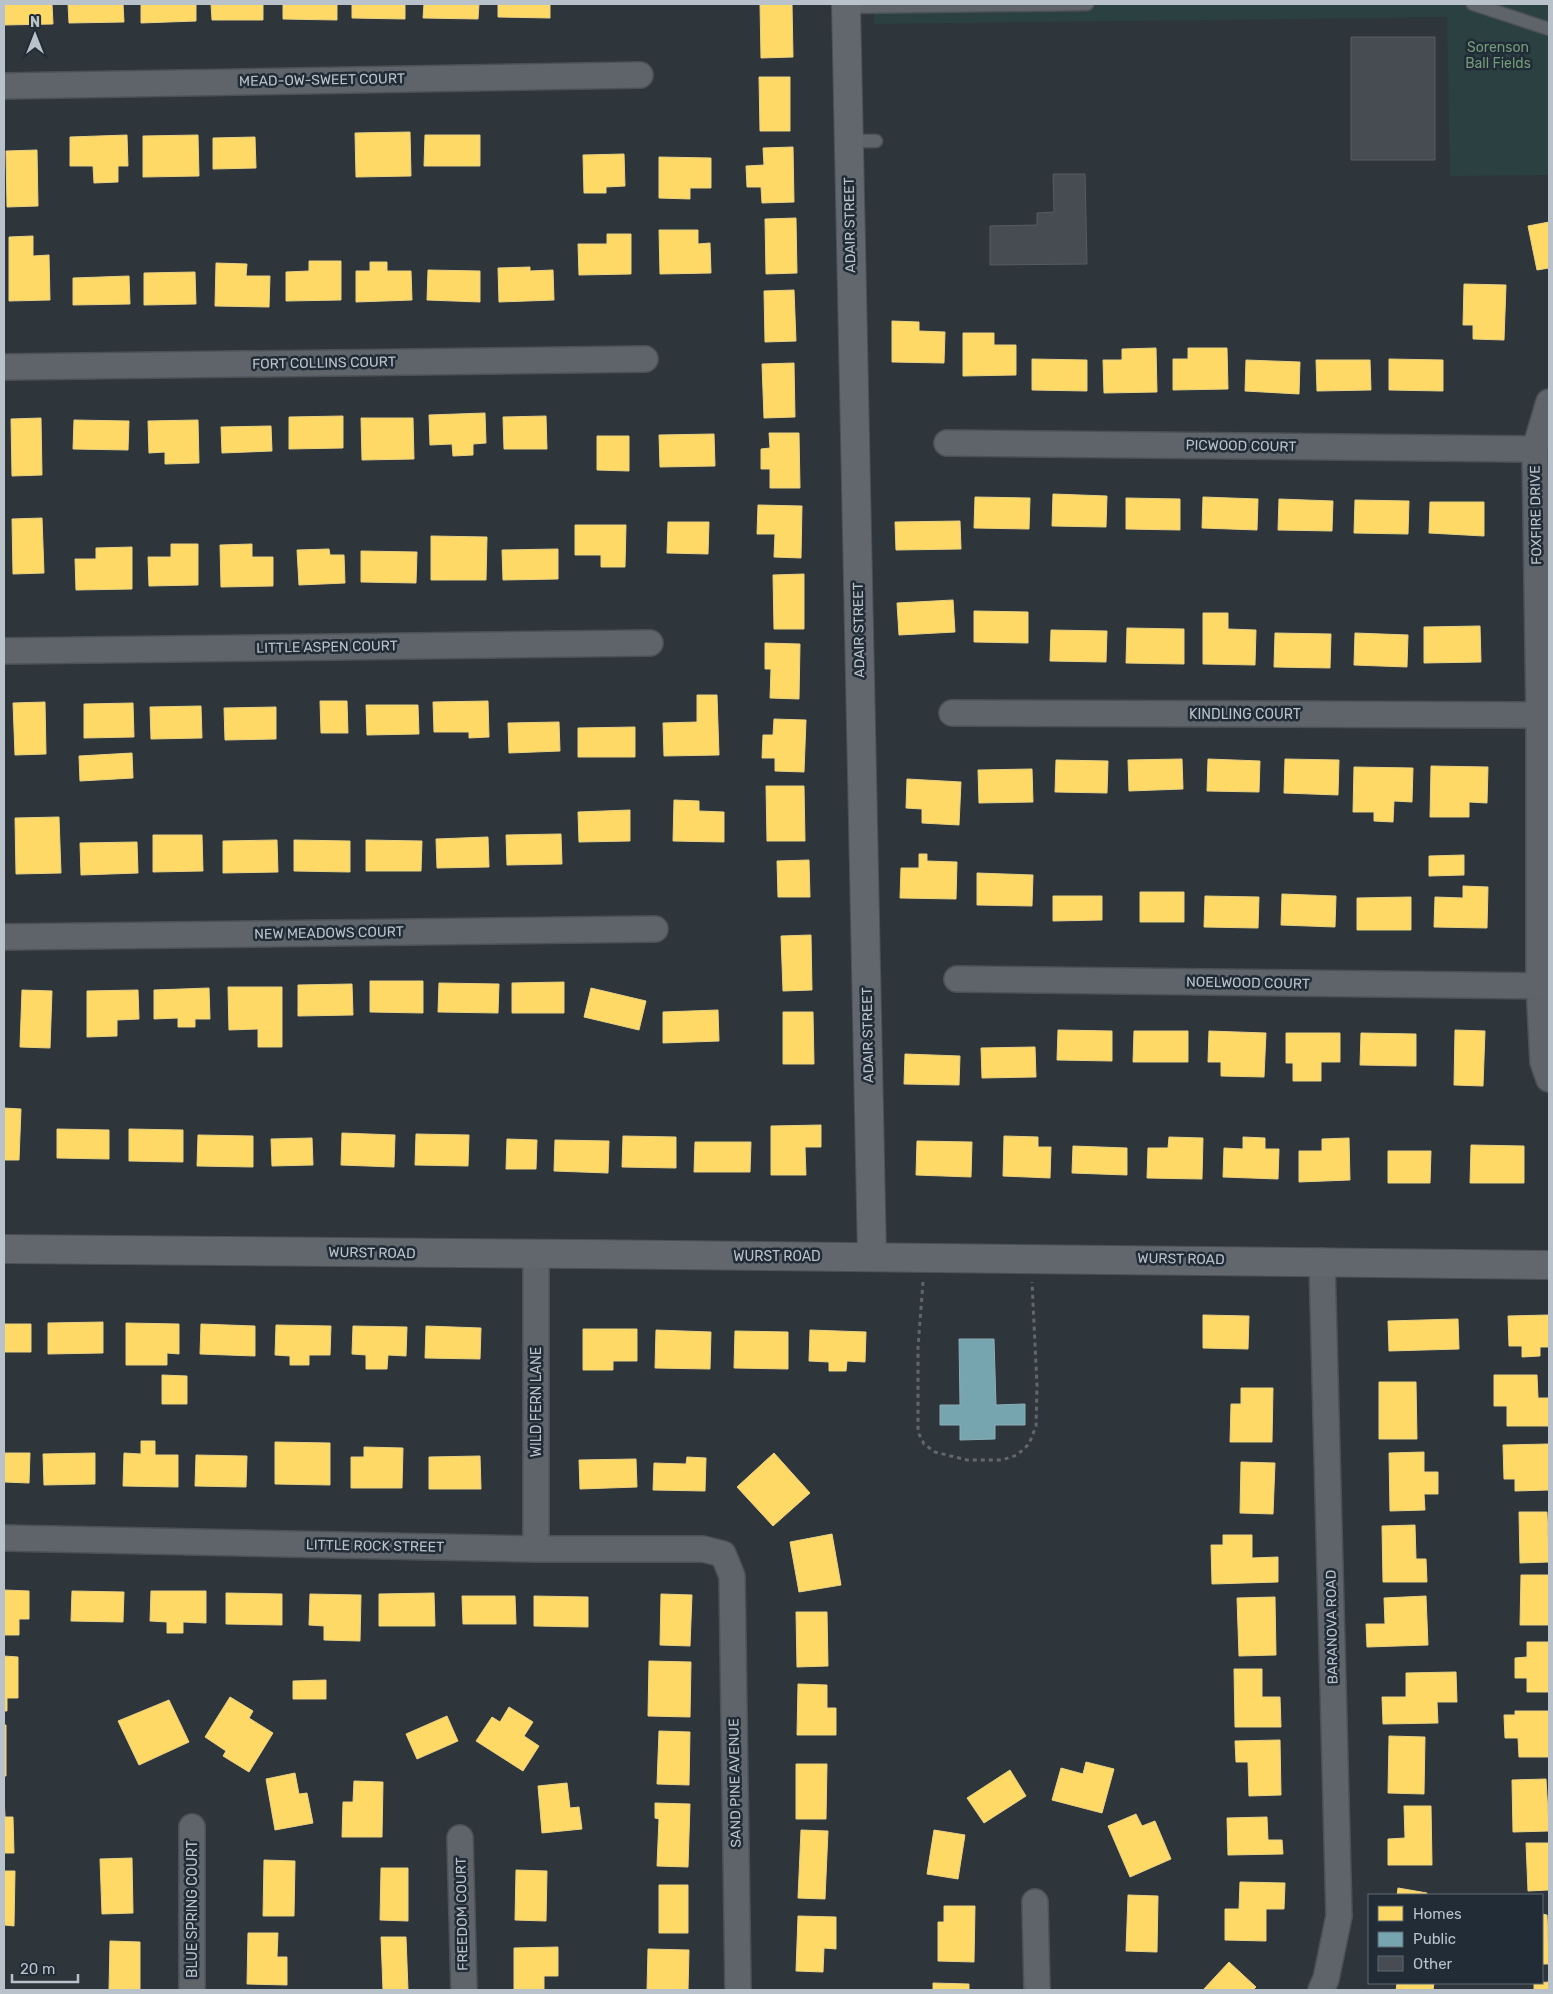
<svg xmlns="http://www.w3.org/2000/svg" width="1553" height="1994" viewBox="0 0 1553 1994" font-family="Rubik,sans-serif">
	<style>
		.green { fill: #2b4041 }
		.homes { fill: #ffd966; stroke: #ead284 }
		.public { fill: #76a5af; stroke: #8aaeb7 }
		.building { fill: #464c51; stroke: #565c63 }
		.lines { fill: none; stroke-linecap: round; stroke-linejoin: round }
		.lane-casing { stroke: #4c5156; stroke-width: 15 }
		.street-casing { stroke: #4c5156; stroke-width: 28 }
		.secondary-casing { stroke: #4c5156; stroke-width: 30 }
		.path { stroke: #61676c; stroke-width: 3; stroke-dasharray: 4 4; stroke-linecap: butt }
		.lane { stroke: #5e6469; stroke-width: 12 }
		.street { stroke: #5e6469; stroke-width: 25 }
		.secondary { stroke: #62676e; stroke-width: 28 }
		.labels { text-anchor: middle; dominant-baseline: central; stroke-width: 5; stroke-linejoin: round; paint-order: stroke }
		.park-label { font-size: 14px; fill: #729b77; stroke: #212c37 }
		.street-label { font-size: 14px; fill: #b9c2cb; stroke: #212c37 }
	</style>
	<rect width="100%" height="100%" fill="#2e353b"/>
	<!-- green -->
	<path class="green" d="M874,4H1549V175L1450,176L1447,17L874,24Z"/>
	<!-- homes -->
	<path class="homes" d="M4,4H52L53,24L4,25Z
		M68,4H123L124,22L69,23Z
		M141,4H196V21L141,23Z
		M211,4H263V20H212Z
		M283,4H337V20L283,19Z
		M352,4H405V19L352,18Z
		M424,4H479L478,19L423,18Z
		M498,4H550V18L498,17Z
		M760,4H792L793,57L761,58Z
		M759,77H790V131H760Z
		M410,132L411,176L356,177L355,133Z
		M127,135L128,166H118V182L94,183L93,166H70V137Z
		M198,135L199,176L143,177V136Z
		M425,135H480V166H424Z
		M255,137L256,168L213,169V138Z
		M793,147L794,202L762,203L761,187H747L746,166L764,165L763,148Z
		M37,150L38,206L7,207L6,151Z
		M624,154L625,186L606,187V193H584L583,155Z
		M659,157L711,158V188H690V199L659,198Z
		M796,218L797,273L766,274L765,219Z
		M1549,222V268L1537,270L1528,226Z
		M659,230H698V244L710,243L711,273L660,274Z
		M607,234H631V274L579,275L578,244H607Z
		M33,236V256L49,255L50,300L9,301V237Z
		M309,261H341V300L286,301V272L309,271Z
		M370,262H387V271H411L412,300L356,302V271H370Z
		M216,263L247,264L246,276H270L269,307L215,306Z
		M530,267V271L553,270L554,300L499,302L498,268Z
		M428,270L480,271V302L427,300Z
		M195,272L196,304L144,305V273Z
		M129,276L130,304L73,305V278Z
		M1464,284L1506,285L1504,340L1473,339V325H1463Z
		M794,290L796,341L765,342L764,291Z
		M892,321L919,322V331L945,332L944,363L892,362Z
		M963,333H994V345H1016V375L963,376Z
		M1156,348L1157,392L1104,393L1103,360H1122V349Z
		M1188,348H1227L1228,389L1173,390V359H1188Z
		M1032,359L1087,360V391L1032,390Z
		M1389,359L1443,360V391L1389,390Z
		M1246,360L1300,362L1299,394L1245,391Z
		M1316,360H1370L1371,390L1317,391Z
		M794,363L795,417L764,418L762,364Z
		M485,413L486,443L473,444V455L453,456L452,444L430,445L429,415Z
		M343,416V448L289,449V417Z
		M546,416L547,449H504L503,417Z
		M41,418L42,475L12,476L11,419Z
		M361,418H413L414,459L362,460Z
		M74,420L129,421L128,450L73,449Z
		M198,420L199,463L165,464V452L149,453L148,421Z
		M271,426L272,451L222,453L221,427Z
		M769,433H799L800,488H770V469H761V449L770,448Z
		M714,434L715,466L660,467L659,435Z
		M597,436H629V471L597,470Z
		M1053,494L1107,496L1106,527L1052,526Z
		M975,497L1030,498L1029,529L974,528Z
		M1203,497L1258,499L1257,530L1202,528Z
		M1126,498L1180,499V530L1126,529Z
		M1279,499L1333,501L1332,531L1278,530Z
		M1355,500L1409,501L1408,534L1354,533Z
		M1430,502H1484V536L1429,533Z
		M758,505L802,506L801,558L774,557L775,534H757Z
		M42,518L44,573L13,574L12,519Z
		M960,521L961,549L896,550L895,522Z
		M668,522H709L708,554L667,553Z
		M575,525H626L625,567H601V555H575Z
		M431,536L487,537L486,580H431Z
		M171,544H198V585L149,586L148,557H171Z
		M252,544V557H273V586L221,587L220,545Z
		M132,547V589L76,590L75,559H96V548Z
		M329,549L330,555H344L345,583L299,585L297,550Z
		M558,549V579L503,580L502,550Z
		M361,551L417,552L416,583L361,582Z
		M804,574V629H774L773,575Z
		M953,600L955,632L899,635L897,603Z
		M974,611L1028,612V643L974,642Z
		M1203,613H1228V629L1256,630L1255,665L1203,664Z
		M1480,626L1481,662L1424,663V627Z
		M1127,628L1184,629V664L1126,663Z
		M1051,630L1107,631L1106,662L1050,661Z
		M1275,633L1331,634L1330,668L1274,667Z
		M1355,633L1408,635L1407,667L1354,665Z
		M765,643L800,644L799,699L770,698L771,669H765Z
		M697,695H717L719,755L664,756L663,723L697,722Z
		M320,701H347L348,733H321Z
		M488,701L489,737L469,738V732H434L433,702Z
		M45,702L46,754L15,755L13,703Z
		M133,703L134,737L84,738V704Z
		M366,705H418L419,734L367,735Z
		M201,706L202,738L151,739L150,707Z
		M276,707V739L225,740L224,708Z
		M774,719L806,720L804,772L775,771V758H762L763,735H773Z
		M559,722L560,751L509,753L508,723Z
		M635,727V757H578V728Z
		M132,753L133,778L80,781L79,756Z
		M1182,759L1183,789L1129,791L1128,760Z
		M1208,759L1260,761L1259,792L1207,791Z
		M1285,759L1339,760L1338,795L1284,793Z
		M1056,760L1108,761L1107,793L1055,792Z
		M1431,766L1488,767L1487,803L1469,802V817H1430Z
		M1354,767L1413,768L1412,802L1394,801L1393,822L1374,821V812H1353Z
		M1032,769L1033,802L979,803L978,770Z
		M907,779L961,782L959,825L922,823V809L906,808Z
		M766,786H804L805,841H767Z
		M674,800L699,801V811L724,812V842L673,841Z
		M630,810V841L579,842L578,812Z
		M59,817L61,873L16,874L15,818Z
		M561,834L562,864L507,865L506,835Z
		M153,835H202L203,871L153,872Z
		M488,837L489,867L437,868L436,839Z
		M277,840L278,872L223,873V841Z
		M294,840L350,841V872L294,871Z
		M366,840L422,841L421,871H366Z
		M137,842L138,873L81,875L80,843Z
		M919,854H927V861L957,862L956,899L900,898L901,868H919Z
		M1464,855V875L1429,876V856Z
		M809,860L810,897H778L777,861Z
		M977,873L1033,875L1032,906L977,905Z
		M1463,886L1488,887L1487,928L1434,927L1435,897L1463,898Z
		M1140,892H1184V922H1140Z
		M1282,894L1336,896L1335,927L1281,925Z
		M1053,896H1102V920L1053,921Z
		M1205,896L1259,897L1258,928L1204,927Z
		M1411,897V930H1357V898Z
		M811,935L812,990L783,991L781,936Z
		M370,981H423V1013L370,1012Z
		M564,982V1013H512V983Z
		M439,983L499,984L498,1013L438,1012Z
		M352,984L353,1015L298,1016V985Z
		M228,987H282V1047H258V1029L229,1030Z
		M209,988L210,1019H195V1027H178V1018L154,1019V990Z
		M591,988L646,1001L639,1030L584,1017Z
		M22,990L52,991L50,1048L20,1047Z
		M138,990L139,1019L117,1020V1036L87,1037V991Z
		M718,1010L719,1041L663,1043V1012Z
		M783,1012H813L814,1064H783Z
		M1058,1030L1112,1031V1061L1057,1060Z
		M1455,1030L1485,1031L1483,1086L1454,1085Z
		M1134,1031H1188V1062H1133Z
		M1209,1031L1266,1033L1264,1077L1221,1076V1062H1208Z
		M1286,1033H1340V1062H1321V1081H1293V1063H1286Z
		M1361,1033L1416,1034V1066L1360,1065Z
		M1035,1047L1036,1077L982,1078L981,1048Z
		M905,1054L960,1056L959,1085L904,1084Z
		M4,1108L21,1109L19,1160H4Z
		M821,1125V1147H805L806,1175H771V1126Z
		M57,1129L109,1130V1159L57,1158Z
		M129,1129L183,1130V1162L129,1161Z
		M342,1133L395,1135L394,1167L341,1165Z
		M416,1134L469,1135L468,1166L415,1165Z
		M198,1135L253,1136V1167L197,1166Z
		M623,1136L676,1137V1168L622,1167Z
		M1004,1136L1038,1137V1147H1051L1050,1178L1003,1176Z
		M1169,1137L1203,1138L1202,1179L1147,1178L1148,1148H1168Z
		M1243,1137L1265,1138V1149H1279L1278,1179L1223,1177L1224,1148L1243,1149Z
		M312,1138L313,1165L272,1166L271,1139Z
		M1349,1138L1350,1180L1299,1182V1151H1322V1139Z
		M507,1139L537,1140L536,1169H506Z
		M555,1140L609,1141L608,1173L554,1171Z
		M917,1141L972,1142L971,1177L916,1175Z
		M695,1142H751L750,1172H694Z
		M1471,1145L1524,1146V1183H1470Z
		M1073,1146L1127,1148V1175L1072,1173Z
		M1388,1151H1431L1430,1183H1388Z
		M1203,1315L1249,1316L1248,1349L1203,1348Z
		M1549,1315V1347H1540V1356L1522,1357V1346H1509L1508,1316Z
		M1458,1319L1459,1349L1389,1351L1388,1321Z
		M103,1322V1353L48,1354V1323Z
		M126,1323L179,1324V1354L167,1353V1365H126Z
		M4,1324H31V1352H4Z
		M201,1324L255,1326V1356L200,1354Z
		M276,1325L331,1326L330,1355H309V1365H290V1356L275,1355Z
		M353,1326L407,1327L406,1356L388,1355L387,1369H366V1355L352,1354Z
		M426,1326L481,1328L480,1359L425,1358Z
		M583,1329H637V1361H613V1370H583Z
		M656,1330L711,1332L710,1369L655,1368Z
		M810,1330L866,1332L865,1362L847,1361L846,1371H829V1362L809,1361Z
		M735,1331L788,1332V1369L734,1368Z
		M162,1375L187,1376V1404H162Z
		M1494,1375H1537L1538,1398H1549V1426H1507V1406H1494Z
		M1379,1382H1416L1417,1439H1379Z
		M1241,1388H1273L1272,1442H1230L1231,1404H1241Z
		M141,1441H155V1455H178V1487L123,1486L124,1453L141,1454Z
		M275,1442L330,1443V1485L275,1484Z
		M1549,1444V1490L1515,1491V1479H1504L1503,1445Z
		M364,1447L403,1448L402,1488H351V1457H364Z
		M1424,1452V1472H1438V1494H1424L1425,1510L1390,1511L1389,1453Z
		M4,1453H30L29,1483L4,1482Z
		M95,1453V1484L44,1485L43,1454Z
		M774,1453L810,1493L773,1526L737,1487Z
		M196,1455L247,1456L246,1487L195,1486Z
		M480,1456L481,1489H429V1457Z
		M687,1457L706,1458L705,1491L653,1490L654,1463L686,1464Z
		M636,1459L637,1487L580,1489L579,1460Z
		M1241,1462L1275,1463L1273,1514L1240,1513Z
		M1519,1512H1547L1549,1562L1520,1563Z
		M1415,1525L1416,1559H1426L1427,1582H1383L1382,1526Z
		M832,1534L841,1585L799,1592L790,1542Z
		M1223,1535H1252V1558L1278,1557V1582L1212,1584L1211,1545H1223Z
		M1521,1575H1549V1625H1520Z
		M4,1590L29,1591V1619H19V1635H4Z
		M72,1591L124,1592L123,1622L71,1621Z
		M151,1591H206V1623L183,1622V1633H167V1622L150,1621Z
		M226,1593L282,1594V1625L226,1624Z
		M434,1593L435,1626H379V1594Z
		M310,1594L361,1595L360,1641L324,1640V1626L309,1625Z
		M661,1594L692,1595L690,1646L660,1645Z
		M462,1596H515L516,1624H463Z
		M534,1596L588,1597V1627L534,1626Z
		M1426,1596L1428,1645L1367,1647L1366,1624H1385L1384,1598Z
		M1275,1597L1276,1655L1239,1656L1237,1598Z
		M796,1612H827L828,1666L797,1667Z
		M1527,1642H1549V1692H1527V1678H1515V1658L1527,1657Z
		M4,1656L18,1657V1698H7V1711H4Z
		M649,1661L691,1662L690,1717L648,1716Z
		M1234,1669H1262V1697H1280L1281,1727H1235Z
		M1456,1672L1457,1702H1437L1438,1723L1383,1724L1382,1697H1406V1673Z
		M326,1680V1699H293V1681Z
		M798,1684L827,1685V1708H836V1735H797Z
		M230,1697L253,1711L249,1718L273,1733L249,1772L223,1756L226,1751L205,1737Z
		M169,1700L189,1742L139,1765L118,1721Z
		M509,1707L533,1722L524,1736L539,1746L523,1771L476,1741L492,1717L500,1722Z
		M1515,1711H1549V1757H1519L1518,1738H1505L1504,1715H1515Z
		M447,1716L458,1741L417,1759L406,1734Z
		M4,1725H6V1776H4Z
		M659,1731L690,1732L689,1785L657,1784Z
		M1389,1736L1425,1737L1424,1794L1388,1793Z
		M1280,1740L1281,1795L1249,1796L1248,1762H1236L1235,1741Z
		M1086,1762L1114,1769L1102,1813L1052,1800L1061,1768L1083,1774Z
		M796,1764H827L826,1819H796Z
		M1010,1770L1026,1796L984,1823L967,1798Z
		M295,1773L299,1794L307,1793L313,1823L275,1830L266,1779Z
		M1546,1779L1549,1831L1513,1832L1512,1780Z
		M354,1781L383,1782L382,1837H342L343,1802H353Z
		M567,1783L570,1808L579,1807L582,1829L542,1833L538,1786Z
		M4,1798L5,1817H13L14,1853H4Z
		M655,1803L690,1804L688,1867L657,1866L659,1819L655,1818Z
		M1404,1806H1431L1432,1865H1388V1839L1405,1838Z
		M1136,1814L1142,1826L1155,1821L1171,1859L1130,1877L1108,1826Z
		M1267,1817L1268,1840H1282L1283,1854L1228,1855L1227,1818Z
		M801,1830L828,1831L825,1899L798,1898Z
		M934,1830L965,1835L958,1879L927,1874Z
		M1526,1843H1549V1890L1528,1891Z
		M132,1858L133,1913L102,1914L100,1859Z
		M264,1860L295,1861L294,1916H263Z
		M381,1868H408V1921L380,1920Z
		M516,1870L547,1871L546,1921L515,1920Z
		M4,1871H15L14,1926L4,1925Z
		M1240,1882L1285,1883L1284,1909H1266V1941L1225,1940V1909H1239Z
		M659,1885H688V1933H659Z
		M1398,1888L1427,1893V1895H1397Z
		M1128,1895L1158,1896L1157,1952L1126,1951Z
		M944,1906H975L974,1962L938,1961V1922H944Z
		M1542,1914L1547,1915L1549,1964H1542Z
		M798,1916L836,1917V1949L824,1948L823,1972L796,1971Z
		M248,1933H278L277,1957H287V1985L247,1984Z
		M381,1937H406L408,1990H383Z
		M110,1941L140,1942V1990H109Z
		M558,1947V1976H544V1990H514V1948Z
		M648,1949L689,1950L688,1990H647Z
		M1229,1962L1256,1987L1253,1990H1203Z
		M1549,1982V1990H1534V1983Z
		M933,1983L969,1984V1990H933Z
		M1397,1983H1434L1433,1990H1396Z"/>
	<!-- public -->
	<path class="public" d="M959,1339H994L996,1405L1025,1404V1425H995V1439L960,1440V1425H940V1405H960Z"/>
	<!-- building -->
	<path class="building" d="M1351,37H1435V160H1351Z
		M1053,174H1085L1087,264L990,265V226L1037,225V213L1054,212Z"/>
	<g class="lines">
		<!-- lane casing -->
		<g class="lane-casing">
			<path id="lane" d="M1473,4L1549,29
				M846,7L1087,4
				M849,141H876"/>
		</g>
		<!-- street casing -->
		<g class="street-casing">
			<path id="street" d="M4,86L640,75
				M4,367L645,359
				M1549,402L1535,449L1539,715V986L1543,1062L1549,1079
				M947,443L1535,449
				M4,651L650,643
				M952,713L1539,715
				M4,937L655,929
				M957,979L1549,986
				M536,1255V1549
				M4,1538L536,1549H703L723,1554L732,1576L738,1990
				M192,1827V1990
				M460,1838L464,1990
				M1035,1902L1037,1990
				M1321,1990L1326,1979L1339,1916L1322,1261"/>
		</g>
		<!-- secondary casing -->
		<g class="secondary-casing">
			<path id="secondary" d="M846,4L872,1256
				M4,1249C519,1255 1034,1255 1549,1265"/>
		</g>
		<!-- path -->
		<path class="path" d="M923,1282L918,1347V1432L924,1444L935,1452L967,1460H1002L1017,1455L1029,1444L1036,1426L1037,1386L1032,1282"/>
		<!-- lane -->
		<use href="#lane" class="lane"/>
		<!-- street -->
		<use href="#street" class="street"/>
		<!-- secondary -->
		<use href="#secondary" class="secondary"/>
	</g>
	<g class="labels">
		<!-- park labels -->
		<g class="park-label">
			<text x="1498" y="47">Sorenson<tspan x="1498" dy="16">Ball Fields</tspan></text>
		</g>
		<!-- street labels -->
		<g class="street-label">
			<text transform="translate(322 80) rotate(-1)">MEAD-OW-SWEET COURT</text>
			<text transform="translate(850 225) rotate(-91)">ADAIR STREET</text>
			<text transform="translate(324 363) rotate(-1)">FORT COLLINS COURT</text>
			<text transform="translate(1241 446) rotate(1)">PICWOOD COURT</text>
			<text transform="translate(1536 515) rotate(-91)">FOXFIRE DRIVE</text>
			<text transform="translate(859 630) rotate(-91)">ADAIR STREET</text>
			<text transform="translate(327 647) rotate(-1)">LITTLE ASPEN COURT</text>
			<text x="1245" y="714">KINDLING COURT</text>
			<text transform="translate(329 933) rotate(-1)">NEW MEADOWS COURT</text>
			<text transform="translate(1248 983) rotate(1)">NOELWOOD COURT</text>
			<text transform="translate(868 1035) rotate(-91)">ADAIR STREET</text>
			<text transform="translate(372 1253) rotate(1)">WURST ROAD</text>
			<text x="777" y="1256">WURST ROAD</text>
			<text transform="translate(1181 1259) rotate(1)">WURST ROAD</text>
			<text transform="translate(536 1402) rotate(-90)">WILD FERN LANE</text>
			<text transform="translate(375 1546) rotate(1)">LITTLE ROCK STREET</text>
			<text transform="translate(1332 1627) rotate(-91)">BARANOVA ROAD</text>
			<text transform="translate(735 1783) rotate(-91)">SAND PINE AVENUE</text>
			<text transform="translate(192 1909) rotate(-90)">BLUE SPRING COURT</text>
			<text transform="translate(462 1914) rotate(-91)">FREEDOM COURT</text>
		</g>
	</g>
	<!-- border -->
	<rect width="1553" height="1994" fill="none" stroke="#b9c2cb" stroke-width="10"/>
	<!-- legend -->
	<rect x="1368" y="1894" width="175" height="90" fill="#212c37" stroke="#5e6872"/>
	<rect x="1378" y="1906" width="25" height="15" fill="#ffd966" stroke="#5e6872"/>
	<text x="1413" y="1919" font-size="15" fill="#b9c2cb">Homes</text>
	<rect x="1378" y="1932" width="25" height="15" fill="#76a5af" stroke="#5e6872"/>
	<text x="1413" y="1944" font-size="15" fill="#b9c2cb">Public</text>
	<rect x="1378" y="1956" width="25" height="15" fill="#464c51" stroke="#5e6872"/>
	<text x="1413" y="1969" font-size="15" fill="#b9c2cb">Other</text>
	<!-- north arrow -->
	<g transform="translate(35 35)" stroke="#212c37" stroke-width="4" paint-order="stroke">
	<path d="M0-4L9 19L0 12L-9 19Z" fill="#b9c2cb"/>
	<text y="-8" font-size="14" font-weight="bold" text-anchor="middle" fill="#b9c2cb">N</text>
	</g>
	<!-- scale -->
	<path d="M12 1974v8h66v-8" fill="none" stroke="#b9c2cb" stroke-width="2.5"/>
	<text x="20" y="1974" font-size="15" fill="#b9c2cb" stroke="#212c37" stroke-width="4" paint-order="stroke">20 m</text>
</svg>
